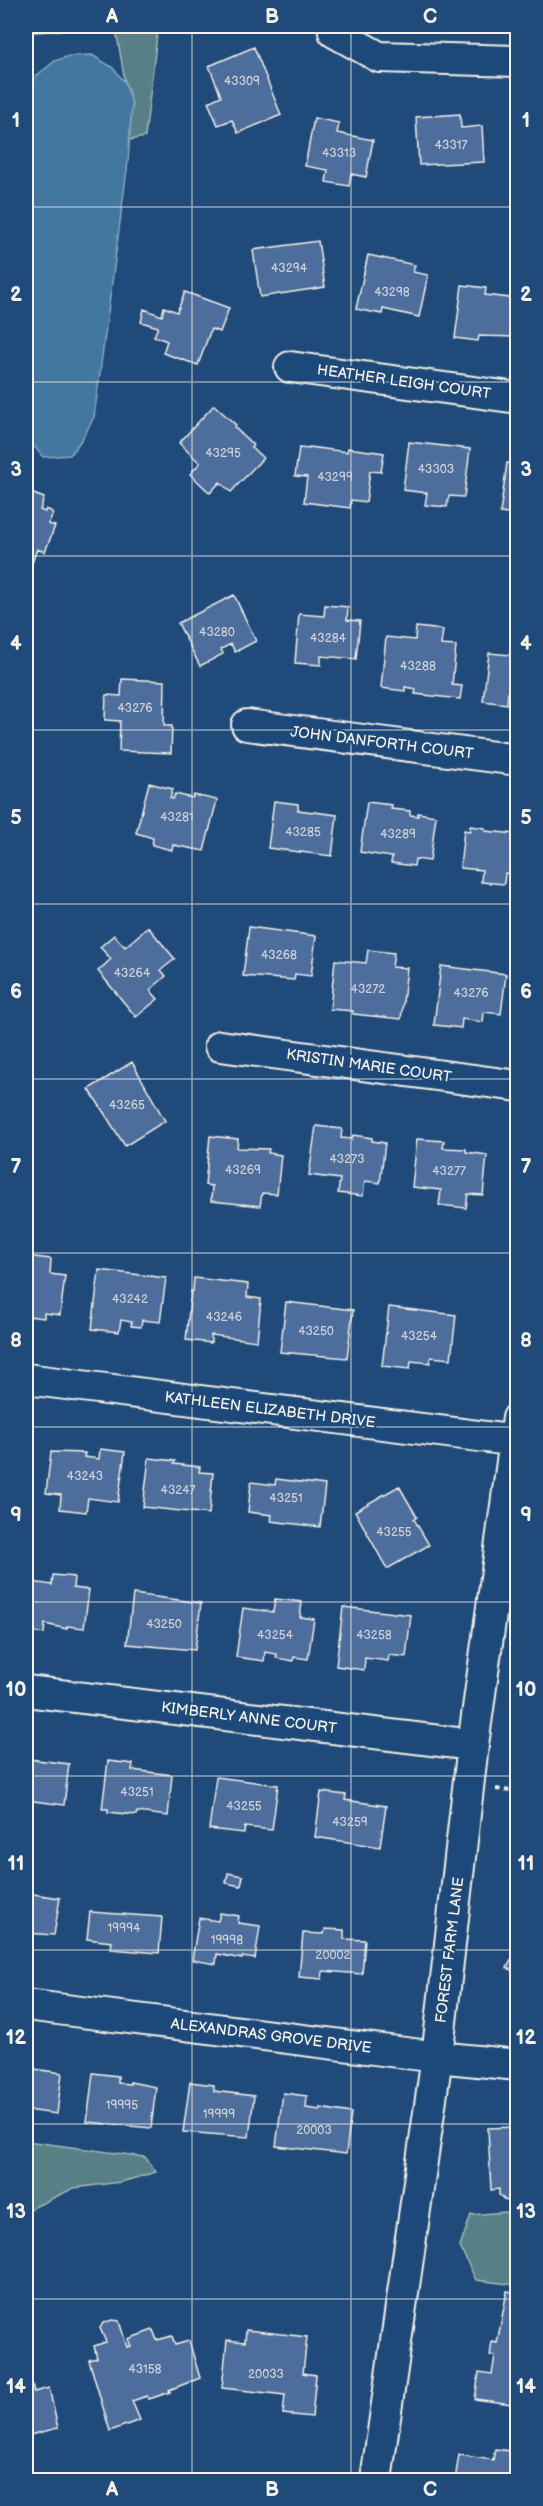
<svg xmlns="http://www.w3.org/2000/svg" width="543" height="2506" viewBox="0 0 543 2506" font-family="'Balsamiq Sans',sans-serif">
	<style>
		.green { fill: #567f86; stroke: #a5b8b7; stroke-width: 1.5 }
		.water { fill: #42779f; stroke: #89a8bc; stroke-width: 1.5 }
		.building { fill: #4e6d9d; stroke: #f4f1e8; stroke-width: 1.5 }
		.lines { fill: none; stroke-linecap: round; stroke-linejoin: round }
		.street-casing { stroke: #f4f1e8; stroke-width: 34 }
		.path { stroke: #f4f1e8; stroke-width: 4; stroke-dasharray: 4.5 4.5; stroke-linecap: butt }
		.street { stroke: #1f4a7a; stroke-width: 30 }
		.grid { fill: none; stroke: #f4f1e8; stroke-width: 1.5; stroke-opacity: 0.55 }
		.labels { text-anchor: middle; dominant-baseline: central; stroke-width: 4.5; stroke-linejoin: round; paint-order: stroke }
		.number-label { font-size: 12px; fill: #cad0d5 }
		.street-label { font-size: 15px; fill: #f4f1e8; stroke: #1f4a7a }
		.neatline { fill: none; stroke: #f4f1e8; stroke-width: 2 }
		.grid-label { font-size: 20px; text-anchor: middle; font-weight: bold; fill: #f4f1e8 }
	</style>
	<rect width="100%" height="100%" fill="#1f4a7a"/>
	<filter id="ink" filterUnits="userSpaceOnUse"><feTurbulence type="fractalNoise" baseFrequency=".0167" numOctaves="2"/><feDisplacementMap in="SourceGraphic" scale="12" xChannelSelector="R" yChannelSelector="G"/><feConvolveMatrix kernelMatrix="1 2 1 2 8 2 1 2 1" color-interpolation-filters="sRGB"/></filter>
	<g filter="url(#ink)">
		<!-- green -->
		<path class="green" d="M26,26H158L145,137L129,140L132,104L125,82L116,29L64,30L26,33Z
			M26,2141L145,2157L156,2172L121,2182L74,2188L26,2211Z
			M505,2212L517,2214V2285L476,2280L460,2247L471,2215Z"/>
		<!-- water -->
		<path class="water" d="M92,55L112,67L125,82L132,104L128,162L94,417L82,439L70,455L43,457L28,439L26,427V355L29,322L26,248V106L36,76L55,61L69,56Z"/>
		<!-- building -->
		<path class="building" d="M254,47L281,115L238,133L232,120L218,125L208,102L221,96L209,66Z
			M460,114L461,128L482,126L484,162L419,165L416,117Z
			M314,118L339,123L337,133L373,140L366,177L351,174L349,186L326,182L328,170L305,166Z
			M518,133V168L512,167Z
			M318,241L325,287L260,297L253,250Z
			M368,255L415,265L413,272L428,275L419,317L383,309L382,314L356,309Z
			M462,285L486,288L485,295L518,299V337L479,336L478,341L455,338Z
			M185,292L229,308L220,332L211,329L198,365L163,353L167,341L154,336L158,327L141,322L144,309L162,316L164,307L177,312Z
			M214,405L236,425L234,427L253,445L251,447L263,458L231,492L220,482L210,493L190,474L200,463L179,443Z
			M409,442L470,449L464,497L449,496L447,507L425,505L427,493L403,490Z
			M309,447L347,452L348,448L384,453L381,472L370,471L366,502L351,500L350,508L304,502L307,477L295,476L299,448L309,449Z
			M507,463L518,464V515L500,513Z
			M26,491L44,498L40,510L45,512L46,509L51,511L53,514L48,524L55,526L45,552L37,549L32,563L26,561Z
			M234,595L256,641L235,652L231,644L221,649L223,654L200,666L178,623Z
			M325,605L348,607L347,620L360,621L356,659L321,656V665L295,663L299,614L324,616Z
			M416,627L443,630L441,645L456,646L452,685L462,686L460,699L415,694L416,689L405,687V691L381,688L386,637L415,640Z
			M513,643L518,644V694L508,693L507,704L483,701L489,653L511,655Z
			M122,679L165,681L164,726H172L171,753L119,751L120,721L105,720L106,695L121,696Z
			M149,783L173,789L170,798L173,799L175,794L192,798L194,795L217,800L204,851L173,845L172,850L152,845L153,838L136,833Z
			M274,801L298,804V810L337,815L332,856L268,848Z
			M367,802L392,805L391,809L410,811V815L418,816V813L436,816L430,861L415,859L414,866L391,863L392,857L360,852Z
			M470,826L485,828V831L518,834V874L505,873L504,884L481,882L482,870L460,868L464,830L470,831Z
			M148,927L175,959L161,970L166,976L150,990L158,999L136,1017L98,971L111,959L100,947L114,935L125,947Z
			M249,927L316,936L311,976L295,974L294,980L243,976Z
			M368,950L394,953L392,967L407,968L401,1019L353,1014V1011L330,1009L335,960L366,963Z
			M441,966L506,974L501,1014L484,1012L483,1022L462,1019L461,1028L434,1025Z
			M132,1062L165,1121L125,1146L89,1089Z
			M316,1126L342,1129L341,1138L352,1139L353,1135L372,1138V1141L385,1143L380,1183L365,1181L363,1196L338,1193L340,1179L309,1175Z
			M210,1136L238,1139L237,1148L269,1149L268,1153L281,1155L277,1194L262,1193L260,1206L211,1201L212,1186L205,1185Z
			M417,1139L444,1141L443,1148L466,1149V1152L487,1155L483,1195L468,1194L466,1208L439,1205L441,1190L412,1187Z
			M26,1256L51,1259L50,1274L65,1276L60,1315L44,1313V1318L28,1316V1313L26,1312Z
			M99,1270L166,1278L160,1322L142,1320L141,1327L131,1326L132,1322L121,1320L119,1332L92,1329Z
			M194,1278L248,1284L247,1297L261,1299L257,1341L211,1335V1343L186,1340L191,1291H193Z
			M286,1302L353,1310L347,1358L280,1352Z
			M389,1307L456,1315L451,1359L431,1357L430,1363L411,1361L410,1369L382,1366Z
			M100,1449L125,1452L118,1502L88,1498L86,1512L60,1509L61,1495L46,1493L51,1452L85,1453L84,1457L99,1459Z
			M149,1458L175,1461L174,1464L200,1467L199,1472L213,1473L209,1514L143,1507Z
			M276,1479L325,1485L320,1527L271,1521L272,1515L248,1512L251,1482L275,1485Z
			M399,1486L417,1517L414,1519L429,1545L387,1569L355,1511Z
			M53,1575L74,1577L73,1588L89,1590L84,1628L67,1626V1629L45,1624L44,1634L26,1631V1581L52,1585Z
			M133,1594L201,1603L195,1650L127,1644Z
			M275,1599L302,1602L300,1617L314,1619L308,1659L294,1657L293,1661L276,1658L277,1654L265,1652L264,1661L236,1657L243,1608L273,1612Z
			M343,1607L411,1615L406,1657L389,1655L388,1661L365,1658L364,1670L336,1666Z
			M26,1752L29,1753V1759L69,1764L64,1805L26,1800Z
			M108,1761L133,1764L132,1770L172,1775L168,1816L137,1812L136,1815L108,1812V1809H102Z
			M216,1777L278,1785L272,1830L245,1827L244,1833L209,1829Z
			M321,1792L346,1795L345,1800L386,1806L380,1847L315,1837Z
			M228,1873L243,1876L241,1886L226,1883Z
			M26,1893L60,1898L54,1935L26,1933Z
			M90,1912L162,1917L159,1953L111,1949L112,1942L87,1939Z
			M220,1913L239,1916L238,1923L260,1926L255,1959L242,1957V1959L217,1954L216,1964L192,1960L199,1918L218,1921Z
			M325,1929L344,1930V1939L365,1940L362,1974L323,1971L322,1979L299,1977L303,1933L324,1934Z
			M518,1948V1974L507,1968Z
			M26,2068L62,2073L57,2114L26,2110Z
			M93,2073L118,2076V2083L130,2084V2082L156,2087L151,2128L87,2122Z
			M190,2082L214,2085V2091L254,2096L249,2137L183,2132Z
			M283,2093L307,2096L306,2108L320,2110V2108L351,2113L346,2154L276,2146Z
			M516,2127L518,2200L506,2201L499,2195V2189L491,2190L488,2128Z
			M507,2291L518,2293V2405L475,2399L479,2372L492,2374L495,2356H490L492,2342L497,2343Z
			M112,2320L119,2321L127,2347L131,2346L128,2339L153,2330L157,2340L172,2336L175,2345L189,2341L200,2378L169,2390L170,2392L149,2399L147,2396L132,2401L140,2420L110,2431L89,2360L97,2358L94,2346L106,2342L100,2328L103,2323Z
			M246,2330L307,2337L303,2373L316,2375L312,2417L283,2414L285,2395L222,2388L227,2340L245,2342Z
			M32,2384L34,2392L49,2388L58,2428L26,2436V2385Z
			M495,2449L518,2452V2480H455L459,2455L493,2460Z"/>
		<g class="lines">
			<!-- street casing -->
			<g class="street-casing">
				<path id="street" d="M334,32L379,57L518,61
					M290,367L518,398
					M247,725L518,760
					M220,1046L518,1086
					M26,1379L518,1441
					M26,1691L473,1745
					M26,2005L437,2057L518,2065
					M376,2480L437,2057L473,1745L518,1418"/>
			</g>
			<!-- path -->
			<path class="path" d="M496,1789L518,1792"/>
			<!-- street -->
			<use href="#street" class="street"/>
		</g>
	</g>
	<!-- grid -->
	<path class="grid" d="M192,26V2480M351,26V2480M26,207H518M26,382H518M26,556H518M26,730H518M26,904H518M26,1079H518M26,1253H518M26,1427H518M26,1602H518M26,1776H518M26,1950H518M26,2124H518M26,2299H518"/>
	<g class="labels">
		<!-- number labels -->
		<g class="number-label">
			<text x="242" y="81">43309</text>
			<text x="451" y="145">43317</text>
			<text x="339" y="153">43313</text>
			<text x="289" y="268">43294</text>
			<text x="392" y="292">43298</text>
			<text x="223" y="453">43295</text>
			<text x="436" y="469">43303</text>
			<text x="335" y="477">43299</text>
			<text x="217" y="632">43280</text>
			<text x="328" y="638">43284</text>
			<text x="418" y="666">43288</text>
			<text x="135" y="708">43276</text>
			<text x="177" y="817">43281</text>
			<text x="303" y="832">43285</text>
			<text x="398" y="834">43289</text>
			<text x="279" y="955">43268</text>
			<text x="132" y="973">43264</text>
			<text x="368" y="989">43272</text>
			<text x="471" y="993">43276</text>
			<text x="127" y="1105">43265</text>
			<text x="347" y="1159">43273</text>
			<text x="243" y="1170">43269</text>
			<text x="449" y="1171">43277</text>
			<text x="130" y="1299">43242</text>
			<text x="224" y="1317">43246</text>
			<text x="316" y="1331">43250</text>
			<text x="419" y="1336">43254</text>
			<text x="85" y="1476">43243</text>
			<text x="178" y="1490">43247</text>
			<text x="286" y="1498">43251</text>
			<text x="394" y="1532">43255</text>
			<text x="164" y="1624">43250</text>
			<text x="275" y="1635">43254</text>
			<text x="374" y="1635">43258</text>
			<text x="137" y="1792">43251</text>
			<text x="244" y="1806">43255</text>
			<text x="350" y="1822">43259</text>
			<text x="124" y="1928">19994</text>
			<text x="227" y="1940">19998</text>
			<text x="333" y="1955">20002</text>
			<text x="122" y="2105">19995</text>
			<text x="219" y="2114">19999</text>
			<text x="314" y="2130">20003</text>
			<text x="145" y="2369">43158</text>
			<text x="266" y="2374">20033</text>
		</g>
		<!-- street labels -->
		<g class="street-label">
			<text transform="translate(404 382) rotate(8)">HEATHER LEIGH COURT</text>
			<text transform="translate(382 743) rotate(7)">JOHN DANFORTH COURT</text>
			<text transform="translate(369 1066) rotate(8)">KRISTIN MARIE COURT</text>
			<text transform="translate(270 1410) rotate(7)">KATHLEEN ELIZABETH DRIVE</text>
			<text transform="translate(249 1718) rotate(7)">KIMBERLY ANNE COURT</text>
			<text transform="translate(450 1950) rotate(-83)">FOREST FARM LANE</text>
			<text transform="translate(271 2036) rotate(7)">ALEXANDRAS GROVE DRIVE</text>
		</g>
	</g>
	<!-- margin -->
	<rect width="543" height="2506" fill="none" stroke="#1f4a7a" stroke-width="66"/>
	<rect x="33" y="33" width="477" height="2440" class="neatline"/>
	<g class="grid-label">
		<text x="112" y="23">A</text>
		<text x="272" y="23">B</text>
		<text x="430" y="23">C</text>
		<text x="16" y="127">1</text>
		<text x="526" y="127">1</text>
		<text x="16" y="301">2</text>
		<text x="526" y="301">2</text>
		<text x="16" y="476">3</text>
		<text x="526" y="476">3</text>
		<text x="16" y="650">4</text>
		<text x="526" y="650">4</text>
		<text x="16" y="824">5</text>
		<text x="526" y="824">5</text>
		<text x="16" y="998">6</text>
		<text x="526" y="998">6</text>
		<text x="16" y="1173">7</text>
		<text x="526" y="1173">7</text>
		<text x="16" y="1347">8</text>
		<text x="526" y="1347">8</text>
		<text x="16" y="1521">9</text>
		<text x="526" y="1521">9</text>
		<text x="16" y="1696">10</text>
		<text x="526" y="1696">10</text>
		<text x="16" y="1870">11</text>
		<text x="526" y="1870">11</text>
		<text x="16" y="2044">12</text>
		<text x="526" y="2044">12</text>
		<text x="16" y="2218">13</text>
		<text x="526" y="2218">13</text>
		<text x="16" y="2393">14</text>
		<text x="526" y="2393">14</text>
		<text x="112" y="2496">A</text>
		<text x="272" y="2496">B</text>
		<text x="430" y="2496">C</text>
	</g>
</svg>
